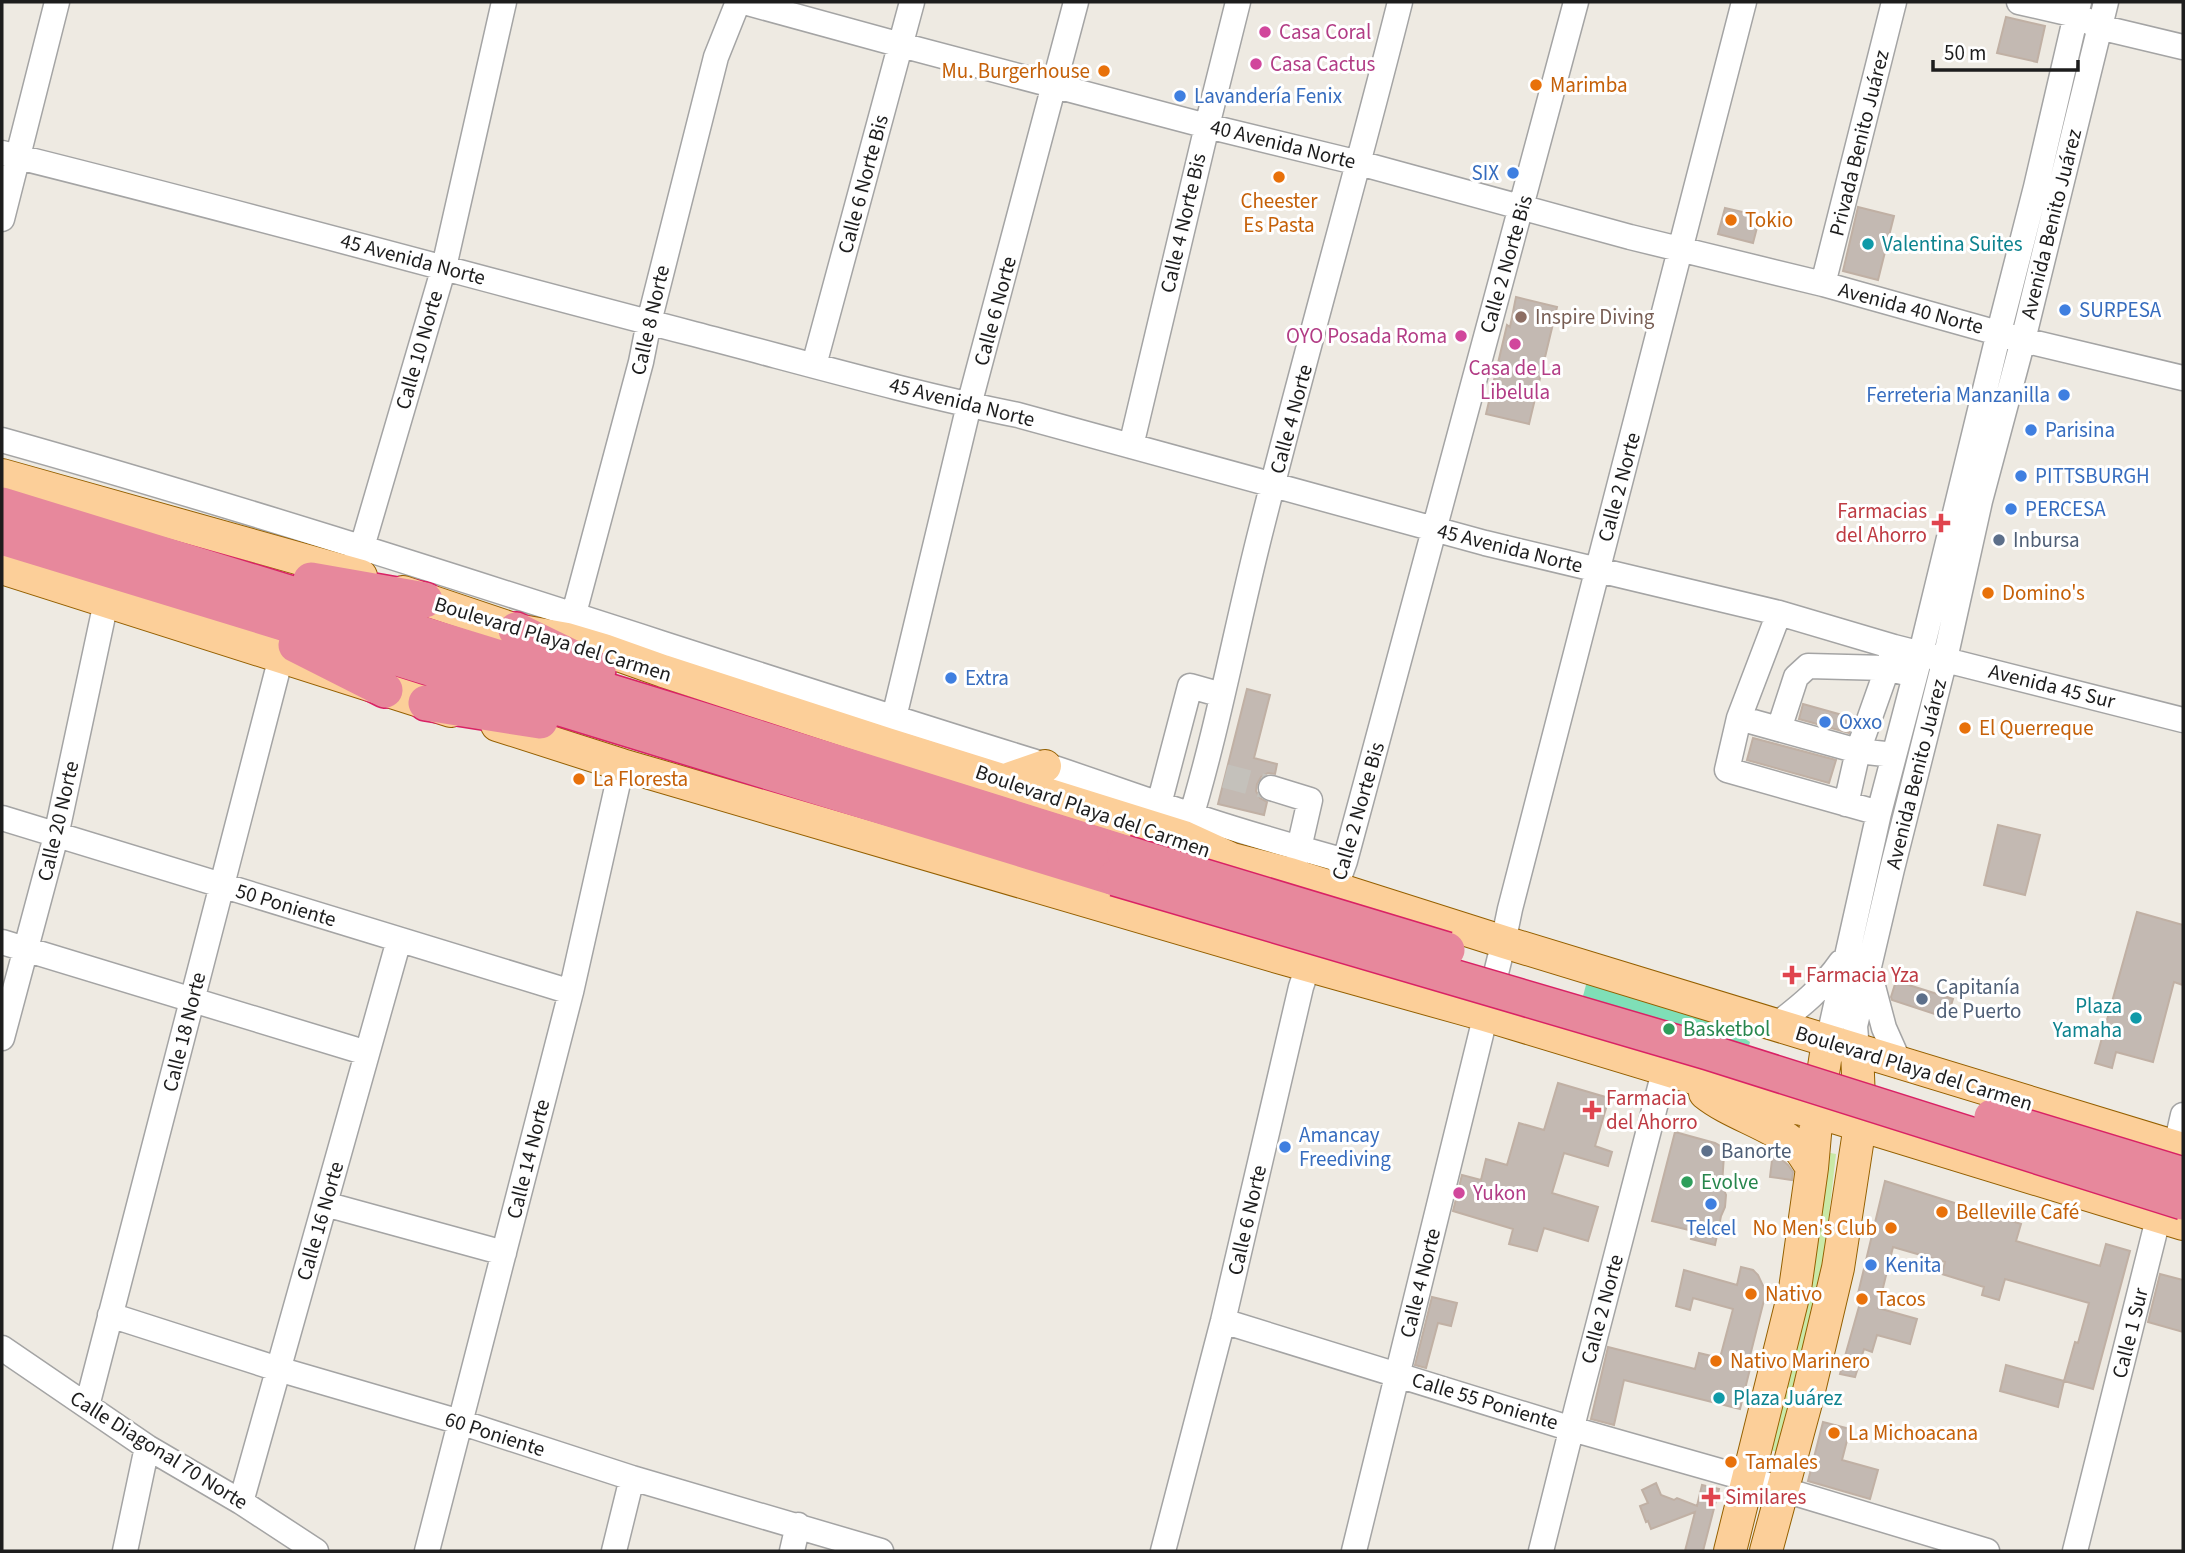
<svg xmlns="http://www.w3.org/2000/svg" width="2185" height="1553" viewBox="0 0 2185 1553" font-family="'Source Sans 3',sans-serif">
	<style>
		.grass { fill: #c9e9a7 }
		.pitch { fill: #7fdfb7 }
		.building { fill: #c3b9b2; stroke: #c0b0a4; stroke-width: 2 }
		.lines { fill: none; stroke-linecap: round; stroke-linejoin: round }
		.minor-tunnel { stroke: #c4c1bb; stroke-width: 24; stroke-dasharray: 24 12; stroke-linecap: butt }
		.minor-casing { stroke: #a4a4a4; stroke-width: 27 }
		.major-casing { stroke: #956000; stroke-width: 34 }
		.highway-casing { stroke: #d92265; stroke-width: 38 }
		.minor { stroke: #fff; stroke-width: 24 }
		.major { stroke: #fccf99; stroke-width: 32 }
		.highway { stroke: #e7889c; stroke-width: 35 }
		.highway-bridge-casing { stroke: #d92265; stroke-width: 38; stroke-linecap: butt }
		.highway-bridge { stroke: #e7889c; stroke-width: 35 }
		.hotel-dot { fill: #d1479c; stroke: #fff; stroke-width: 2.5 }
		.food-dot { fill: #e8710a; stroke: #fff; stroke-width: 2.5 }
		.shop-dot { fill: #3f7fe0; stroke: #fff; stroke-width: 2.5 }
		.culture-dot { fill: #0f9aa8; stroke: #fff; stroke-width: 2.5 }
		.education-dot { fill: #8d6e63; stroke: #fff; stroke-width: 2.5 }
		.health-dot { fill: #e0444e; stroke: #fff; stroke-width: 2.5 }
		.service-dot { fill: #5c6f8a; stroke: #fff; stroke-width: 2.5 }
		.leisure-dot { fill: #2e9e5b; stroke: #fff; stroke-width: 2.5 }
		.labels { text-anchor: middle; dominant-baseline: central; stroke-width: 6; stroke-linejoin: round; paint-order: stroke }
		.hotel-label { font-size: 21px; fill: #b23c85; stroke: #fff; text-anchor: start }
		.food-label { font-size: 21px; fill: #c56008; stroke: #fff; text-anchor: start }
		.shop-label { font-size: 21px; fill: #366cbe; stroke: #fff; text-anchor: start }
		.street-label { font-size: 21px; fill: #1d1d1d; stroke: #fff }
		.culture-label { font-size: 21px; fill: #0d838f; stroke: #fff; text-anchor: start }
		.education-label { font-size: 21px; fill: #785e54; stroke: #fff; text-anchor: start }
		.health-label { font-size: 21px; fill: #be3a42; stroke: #fff; text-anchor: start }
		.service-label { font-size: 21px; fill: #4e5e75; stroke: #fff; text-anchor: start }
		.leisure-label { font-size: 21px; fill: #27864d; stroke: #fff; text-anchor: start }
	</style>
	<rect width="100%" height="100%" fill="#eeeae2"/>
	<!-- grass -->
	<path class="grass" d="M1825,1152L1836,1154L1820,1294L1780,1453L1768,1449Z"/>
	<!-- pitch -->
	<path class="pitch" d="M1587,981L1715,1020L1750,1042L1745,1061L1576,1023Z"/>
	<!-- building -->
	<path class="building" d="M2006,17L2045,26L2037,62L1997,53Z
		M1858,207L1894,216L1878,280L1843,271Z
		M1725,208L1760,216L1753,243L1718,234Z
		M1516,297L1557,307L1529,424L1486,414L1507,325L1510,327Z
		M1247,689L1270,695L1254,758L1277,764L1275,774L1268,773L1261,777L1257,784L1256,791L1260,798L1267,802L1264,815L1218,804Z
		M1803,704L1853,718L1849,733L1799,719Z
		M1753,738L1836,760L1829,783L1747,760Z
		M1998,825L2040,835L2025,895L1984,885Z
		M2137,912L2183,925V985L2174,982L2153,1062L2116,1052L2112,1068L2095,1063Z
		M1896,981L1953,999L1947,1018L1892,1000L1891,997Z
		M1558,1083L1609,1098L1595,1146L1612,1152L1608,1166L1564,1153L1552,1193L1598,1207L1588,1241L1544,1228L1537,1251L1509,1244L1513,1229L1453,1211L1462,1175L1481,1180L1486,1159L1507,1165L1519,1123L1544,1130Z
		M1675,1132L1715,1143L1722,1147L1724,1155L1722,1185L1726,1195L1725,1207L1721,1216L1715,1245L1691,1239L1693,1231L1652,1221Z
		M1773,1152L1788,1165L1793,1172L1792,1180L1770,1177Z
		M1885,1181L2021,1224L2016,1241L2100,1266L2106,1244L2130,1251L2093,1389L2064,1381L2075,1342L2078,1343L2089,1303L2005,1279L1999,1300L1982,1295L1984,1287L1942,1274L1945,1262L1893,1247L1878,1308L1917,1319L1910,1344L1877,1335L1872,1352L1864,1349L1855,1377L1840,1374L1860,1303L1856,1302Z
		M1741,1267L1753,1270L1758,1275L1766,1292L1748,1364L1751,1365L1740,1409L1624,1380L1614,1425L1591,1419L1608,1347L1695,1369L1699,1353L1720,1358L1733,1309L1693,1298L1690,1310L1676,1306L1684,1270L1737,1285Z
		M2160,1274L2183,1280V1332L2148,1322Z
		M1432,1297L1457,1303L1451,1326L1438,1323L1426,1368L1415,1365Z
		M2006,1365L2064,1381L2058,1407L2000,1391Z
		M1823,1422L1850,1429L1842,1460L1878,1470L1870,1499L1808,1481Z
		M1656,1483L1661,1495L1674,1500L1677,1498L1697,1506L1702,1485L1719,1489L1703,1551H1685L1695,1512L1651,1529L1648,1521L1646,1522L1640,1506L1648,1503L1642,1490Z"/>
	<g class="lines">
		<!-- minor-tunnel -->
		<path class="minor-tunnel" d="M1225,776L1271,788"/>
		<!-- minor casing -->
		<g class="minor-casing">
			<path id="minor" d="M744,2L901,45L1207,126L1359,163L1630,237L1823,284L2023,340L2183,378
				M2019,2L2076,15L2099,27L2183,47
				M2,153C233,210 463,274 694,334C802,362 909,393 1018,415L1485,543L1779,613L1894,647L2183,720
				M2,219L57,2
				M1823,284L1894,2
				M814,365L912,2
				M2,440C351,538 695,657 1042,764C1091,780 1140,798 1189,814C1240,832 1293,846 1345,861
				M1131,446L1207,126L1238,2
				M355,562L362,547L444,267L504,2
				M1779,613L1739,718L1727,770L1879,813
				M569,632L641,362L649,322L716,57L738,2
				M1739,718L1858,751L1894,755
				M1779,729L1796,677L1808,666L1886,668L1915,675
				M890,734L969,405L1076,2
				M1271,788L1310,800L1299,848L1294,864
				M1159,804L1190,686L1222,695
				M1846,804L1858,751L1892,655
				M2,818L571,992
				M1187,830C1218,730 1236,627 1262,526C1306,351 1356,177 1400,2
				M1330,903L1345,861L1576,2
				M2,942L367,1053
				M1870,975L1884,1028L1900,1064
				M1776,1025C1801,1006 1823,988 1841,962
				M2,1038L56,836L106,602
				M1828,1041L1879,813L1921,653L1999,332L2036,187L2079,2
				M1857,1050L1855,1026L1892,869L1945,659L1980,501L2023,340L2106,2
				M2172,1163L2183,1115
				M325,1204L504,1253
				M110,1315L278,1369L460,1422L632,1478L881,1551
				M1223,1321L1572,1429L1748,1479L1987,1551
				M2,1348L147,1447L241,1502L316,1551
				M87,1406L281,657
				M241,1502L399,940
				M125,1551L147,1447
				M427,1551L571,992L622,765
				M614,1551L632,1478
				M792,1551L798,1525
				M1163,1551L1223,1321L1301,987L1313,951
				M1354,1551L1500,957L1510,909L1744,2
				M1541,1551L1577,1407L1665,1068
				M2075,1551L2163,1199"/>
		</g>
		<!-- major casing -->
		<g class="major-casing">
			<path id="major" d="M2,475L361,576
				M2,568L451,711
				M403,592L516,630L567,639L604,650L663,671L887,744L1184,837L1232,859L1290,874L1504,942L2183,1149
				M497,725L622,765L1288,960L1485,1015L1786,1106L1817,1112L2183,1224
				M1005,780L1045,766
				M1705,1093C1732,1115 1778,1126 1800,1150C1804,1155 1808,1162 1812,1168
				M1730,1551L1795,1289L1812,1168L1817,1112L1828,1041
				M1766,1551L1807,1399L1838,1268L1860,1125L1857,1050"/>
		</g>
		<!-- highway casing -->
		<g class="highway-casing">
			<path id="highway" d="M2,505L692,717L1125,853
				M2,537L1115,878
				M311,580L425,600
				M516,630L598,670
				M296,645L385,690
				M426,703L540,721"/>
		</g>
		<!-- minor -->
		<use href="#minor" class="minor"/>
		<!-- major -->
		<use href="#major" class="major"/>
		<!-- highway -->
		<use href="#highway" class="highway"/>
		<!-- highway-bridge casing -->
		<g class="highway-bridge-casing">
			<path id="highway-bridge" d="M1125,853L1447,950
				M1115,878L1708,1052L2183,1202
				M1992,1117L2183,1175"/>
		</g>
		<!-- highway-bridge -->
		<use href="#highway-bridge" class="highway-bridge"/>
	</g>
	<!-- markers -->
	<g class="hotel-dot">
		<circle cx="1265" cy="32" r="7"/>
		<circle cx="1256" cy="64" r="7"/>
		<circle cx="1461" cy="336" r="7"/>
		<circle cx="1515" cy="344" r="7"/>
		<circle cx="1459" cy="1193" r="7"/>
	</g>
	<g class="food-dot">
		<circle cx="1104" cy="71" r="7"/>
		<circle cx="1536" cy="85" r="7"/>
		<circle cx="1279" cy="177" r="7"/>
		<circle cx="1731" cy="220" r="7"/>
		<circle cx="1988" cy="593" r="7"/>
		<circle cx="1965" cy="728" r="7"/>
		<circle cx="579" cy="779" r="7"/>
		<circle cx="1942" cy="1212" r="7"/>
		<circle cx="1891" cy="1228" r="7"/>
		<circle cx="1751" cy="1294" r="7"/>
		<circle cx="1862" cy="1299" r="7"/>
		<circle cx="1716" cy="1361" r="7"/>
		<circle cx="1834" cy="1433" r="7"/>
		<circle cx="1731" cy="1462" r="7"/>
	</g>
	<g class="shop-dot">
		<circle cx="1180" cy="96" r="7"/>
		<circle cx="1513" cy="173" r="7"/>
		<circle cx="2065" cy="310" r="7"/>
		<circle cx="2064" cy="395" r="7"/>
		<circle cx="2031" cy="430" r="7"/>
		<circle cx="2021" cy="476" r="7"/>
		<circle cx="2011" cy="509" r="7"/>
		<circle cx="951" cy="678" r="7"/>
		<circle cx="1825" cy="722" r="7"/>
		<circle cx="1285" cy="1147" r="7"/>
		<circle cx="1711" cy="1204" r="7"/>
		<circle cx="1871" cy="1265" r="7"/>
	</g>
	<g class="culture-dot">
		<circle cx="1868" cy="244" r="7"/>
		<circle cx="2136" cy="1018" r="7"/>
		<circle cx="1719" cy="1398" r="7"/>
	</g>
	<circle class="education-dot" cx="1521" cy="317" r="7"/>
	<g class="health-dot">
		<path d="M1937.5 512.5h7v7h7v7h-7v7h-7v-7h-7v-7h7z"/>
		<path d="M1788.5 964.5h7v7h7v7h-7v7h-7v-7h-7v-7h7z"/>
		<path d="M1588.5 1099.5h7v7h7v7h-7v7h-7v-7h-7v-7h7z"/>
		<path d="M1707.5 1486.5h7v7h7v7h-7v7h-7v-7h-7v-7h7z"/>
	</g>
	<g class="service-dot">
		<circle cx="1999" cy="540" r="7"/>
		<circle cx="1922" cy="999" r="7"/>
		<circle cx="1707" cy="1151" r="7"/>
	</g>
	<g class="leisure-dot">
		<circle cx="1669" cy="1029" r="7"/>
		<circle cx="1687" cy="1182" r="7"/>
	</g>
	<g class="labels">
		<!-- hotel labels -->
		<g class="hotel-label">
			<text x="1279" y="32">Casa Coral</text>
			<text x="1270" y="64">Casa Cactus</text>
			<text x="1447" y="336" text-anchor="end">OYO Posada Roma</text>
			<text x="1515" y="368" text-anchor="middle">Casa de La<tspan x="1515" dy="24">Libelula</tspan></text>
			<text x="1473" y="1193">Yukon</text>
		</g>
		<!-- food labels -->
		<g class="food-label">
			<text x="1090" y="71" text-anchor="end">Mu. Burgerhouse</text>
			<text x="1550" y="85">Marimba</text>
			<text x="1279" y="201" text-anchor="middle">Cheester<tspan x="1279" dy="24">Es Pasta</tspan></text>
			<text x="1745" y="220">Tokio</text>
			<text x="2002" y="593">Domino's</text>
			<text x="1979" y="728">El Querreque</text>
			<text x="593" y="779">La Floresta</text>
			<text x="1956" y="1212">Belleville Café</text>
			<text x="1877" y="1228" text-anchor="end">No Men's Club</text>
			<text x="1765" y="1294">Nativo</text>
			<text x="1876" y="1299">Tacos</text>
			<text x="1730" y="1361">Nativo Marinero</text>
			<text x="1848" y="1433">La Michoacana</text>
			<text x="1745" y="1462">Tamales</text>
		</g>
		<!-- shop labels -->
		<g class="shop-label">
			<text x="1194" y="96">Lavandería Fenix</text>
			<text x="1499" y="173" text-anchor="end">SIX</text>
			<text x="2079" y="310">SURPESA</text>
			<text x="2050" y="395" text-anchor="end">Ferreteria Manzanilla</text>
			<text x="2045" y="430">Parisina</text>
			<text x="2035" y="476">PITTSBURGH</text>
			<text x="2025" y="509">PERCESA</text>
			<text x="965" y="678">Extra</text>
			<text x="1839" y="722">Oxxo</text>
			<text x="1299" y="1135">Amancay<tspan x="1299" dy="24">Freediving</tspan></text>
			<text x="1711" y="1228" text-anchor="middle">Telcel</text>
			<text x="1885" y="1265">Kenita</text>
		</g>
		<!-- street labels -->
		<g class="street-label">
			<text transform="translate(1859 143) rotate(-76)">Privada Benito Juárez</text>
			<text transform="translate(1283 144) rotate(14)">40 Avenida Norte</text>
			<text transform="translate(863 184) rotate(-75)">Calle 6 Norte Bis</text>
			<text transform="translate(1183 223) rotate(-77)">Calle 4 Norte Bis</text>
			<text transform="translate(2051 224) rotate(-76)">Avenida Benito Juárez</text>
			<text transform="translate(413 259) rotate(15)">45 Avenida Norte</text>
			<text transform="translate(1506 264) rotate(-74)">Calle 2 Norte Bis</text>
			<text transform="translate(1911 308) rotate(15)">Avenida 40 Norte</text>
			<text transform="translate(995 311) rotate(-75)">Calle 6 Norte</text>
			<text transform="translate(650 320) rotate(-77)">Calle 8 Norte</text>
			<text transform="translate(419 350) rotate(-74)">Calle 10 Norte</text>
			<text transform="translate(962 402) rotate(14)">45 Avenida Norte</text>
			<text transform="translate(1291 419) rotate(-75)">Calle 4 Norte</text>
			<text transform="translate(1619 487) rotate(-75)">Calle 2 Norte</text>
			<text transform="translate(1510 548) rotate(14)">45 Avenida Norte</text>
			<text transform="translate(553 639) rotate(17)">Boulevard Playa del Carmen</text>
			<text transform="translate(2052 686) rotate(14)">Avenida 45 Sur</text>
			<text transform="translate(1916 774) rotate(-76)">Avenida Benito Juárez</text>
			<text transform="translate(1093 811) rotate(19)">Boulevard Playa del Carmen</text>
			<text transform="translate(1358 811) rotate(-74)">Calle 2 Norte Bis</text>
			<text transform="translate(58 821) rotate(-77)">Calle 20 Norte</text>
			<text transform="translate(286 905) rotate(17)">50 Poniente</text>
			<text transform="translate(184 1032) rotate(-76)">Calle 18 Norte</text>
			<text transform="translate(1914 1068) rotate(17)">Boulevard Playa del Carmen</text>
			<text transform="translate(528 1159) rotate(-76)">Calle 14 Norte</text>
			<text transform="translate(1247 1220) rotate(-77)">Calle 6 Norte</text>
			<text transform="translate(320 1221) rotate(-74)">Calle 16 Norte</text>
			<text transform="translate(1420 1283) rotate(-76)">Calle 4 Norte</text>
			<text transform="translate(1602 1309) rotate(-75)">Calle 2 Norte</text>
			<text transform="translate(2130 1333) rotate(-76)">Calle 1 Sur</text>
			<text transform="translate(1485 1401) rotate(17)">Calle 55 Poniente</text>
			<text transform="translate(495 1434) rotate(18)">60 Poniente</text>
			<text transform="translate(159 1450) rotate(32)">Calle Diagonal 70 Norte</text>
		</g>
		<!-- culture labels -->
		<g class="culture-label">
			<text x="1882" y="244">Valentina Suites</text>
			<text x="2122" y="1006" text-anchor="end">Plaza<tspan x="2122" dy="24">Yamaha</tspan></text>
			<text x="1733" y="1398">Plaza Juárez</text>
		</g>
		<!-- education labels -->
		<g class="education-label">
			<text x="1535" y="317">Inspire Diving</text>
		</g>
		<!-- health labels -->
		<g class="health-label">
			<text x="1927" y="511" text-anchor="end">Farmacias<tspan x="1927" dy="24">del Ahorro</tspan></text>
			<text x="1806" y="975">Farmacia Yza</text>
			<text x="1606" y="1098">Farmacia<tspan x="1606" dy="24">del Ahorro</tspan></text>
			<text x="1725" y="1497">Similares</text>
		</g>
		<!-- service labels -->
		<g class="service-label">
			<text x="2013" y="540">Inbursa</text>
			<text x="1936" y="987">Capitanía<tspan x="1936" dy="24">de Puerto</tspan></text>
			<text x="1721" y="1151">Banorte</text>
		</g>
		<!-- leisure labels -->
		<g class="leisure-label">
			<text x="1683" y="1029">Basketbol</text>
			<text x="1701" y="1182">Evolve</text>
		</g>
	</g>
	<!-- border -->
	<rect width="2185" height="1553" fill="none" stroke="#1d1d1d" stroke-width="7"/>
	<!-- scale -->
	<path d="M1933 60v10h145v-10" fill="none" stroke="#1d1d1d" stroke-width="3.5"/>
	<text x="1944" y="60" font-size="21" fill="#1d1d1d" stroke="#ffffff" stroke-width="5" paint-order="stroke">50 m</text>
</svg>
